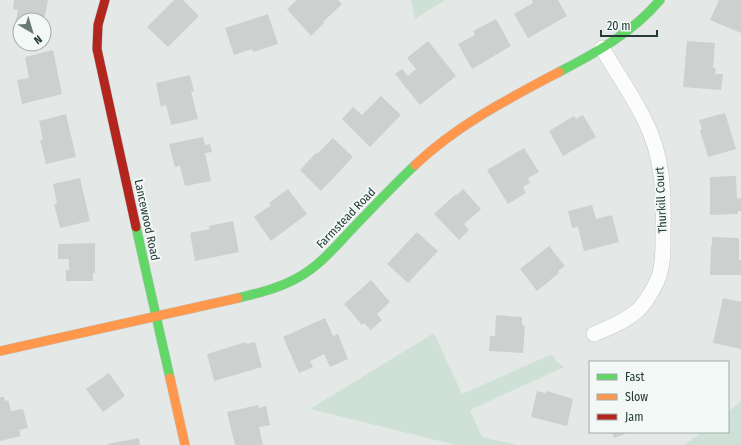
<svg xmlns="http://www.w3.org/2000/svg" width="741" height="445" viewBox="0 0 741 445" font-family="'Fira Sans Condensed',sans-serif">
	<style>
		.green { fill: #cfe1d6 }
		.building { fill: #ccd0cf }
		.lines { fill: none; stroke-linecap: round; stroke-linejoin: round }
		.street-casing { stroke: #c1c6c4; stroke-width: 16 }
		.fast-casing { stroke: #c0c7c5; stroke-width: 10 }
		.slow-casing { stroke: #c0c7c5; stroke-width: 10 }
		.jam-casing { stroke: #c0c7c5; stroke-width: 10 }
		.street { stroke: #fbfcfb; stroke-width: 15 }
		.fast { stroke: #63d668; stroke-width: 9 }
		.slow { stroke: #ff974d; stroke-width: 9 }
		.jam { stroke: #b3261e; stroke-width: 9 }
		.labels { text-anchor: middle; dominant-baseline: central; stroke-width: 4; stroke-linejoin: round; paint-order: stroke }
		.street-label { font-size: 12px; fill: #243b37; stroke: #f2f8f6 }
	</style>
	<rect width="100%" height="100%" fill="#e4e9e7"/>
	<!-- green -->
	<path class="green" d="M411,0H445L415,19Z
		M434,333L462,394L552,354L557,362L564,367L470,410L482,437L518,445H456L310,409Z
		M741,401V445H683L703,432H728V412Z"/>
	<!-- building -->
	<path class="building" d="M14,0H48L44,20H20V30L14,29L18,10L13,9Z
		M174,0H183L199,16L168,47L147,27Z
		M297,0H338L342,4L323,22L324,23L311,36L287,9Z
		M532,0H558L567,16L528,38L514,14L533,3Z
		M719,0H741V33L710,20Z
		M268,14L278,44L253,52L252,49L234,55L225,28Z
		M496,19L511,46L472,69L458,44L475,35L473,31Z
		M428,41L456,76L420,105L395,74L402,69L408,76L416,69L407,58Z
		M687,41L715,43L713,68H716L715,74H723L721,90L683,87Z
		M53,50L62,94L22,104L17,80L29,78L25,57Z
		M190,75L194,91L191,92L198,119L171,125L166,105L161,107L156,83Z
		M381,96L401,115L370,147L342,119L353,107L362,115Z
		M725,113L736,149L708,157L700,130L702,129L699,120Z
		M66,114L76,157L46,164L40,140H43L39,121Z
		M583,115L596,137L563,156L549,131L574,116L576,119Z
		M203,137L205,145L210,144L212,152L205,153L211,181L185,186L180,166L175,167L169,144Z
		M333,138L353,157L321,191L300,170L316,153L317,154Z
		M524,148L539,172L528,178L530,183L523,187L526,193L508,204L487,170Z
		M736,176L737,199L741,198V211H738V214L710,215V177Z
		M80,178L90,221L60,228L54,204H57L53,184Z
		M288,189L307,214L271,241L254,217L271,205L269,203Z
		M463,189L481,209L464,224L469,230L459,240L434,214L456,194L457,195Z
		M592,205L596,219L612,215L619,242L584,251L578,227L572,228L568,211Z
		M233,221L239,252L195,261L190,233L210,229L209,226Z
		M417,232L438,251L408,283L387,264Z
		M712,237L739,238V260H741V275H710L711,245H712Z
		M95,243V273H93V281H66V270H69V259H58V244Z
		M549,246L565,266L558,271L559,273L537,291L520,269Z
		M371,280L390,302L377,314L382,320L371,330L364,323L362,325L344,304Z
		M723,298L741,302V349L713,343Z
		M496,315L522,317V325L525,326L523,353L489,351L490,336H495Z
		M325,318L333,336L338,334L348,359L330,367L324,354L310,361L313,367L299,373L283,337Z
		M246,342L247,344L255,342L262,367L214,381L207,354Z
		M109,373L125,396L103,412L86,389Z
		M537,391L546,393L547,391L573,399L567,426L531,417Z
		M0,397H4L5,401L8,400L11,411L23,409L28,428L19,430L21,436L0,441Z
		M258,405L259,408L266,406L270,425L259,427L263,445H235L227,412Z
		M612,432H630L614,438Z
		M139,438L140,445H108V444Z"/>
	<g class="lines">
		<!-- street casing -->
		<g class="street-casing">
			<path id="street" d="M594,334C608,328 624,322 637,311C645,304 655,287 659,276C664,261 663,245 663,231C664,193 663,156 645,121C633,96 616,72 602,48"/>
		</g>
		<!-- fast casing -->
		<g class="fast-casing">
			<path id="fast" d="M559,72C596,53 633,32 660,0
				M136,227L170,378
				M238,298C259,293 280,288 299,277C320,265 334,248 351,230C372,208 393,186 415,165"/>
		</g>
		<!-- slow casing -->
		<g class="slow-casing">
			<path id="slow" d="M415,165C457,125 508,99 559,72
				M0,351L238,298
				M170,378L185,445"/>
		</g>
		<!-- jam casing -->
		<g class="jam-casing">
			<path id="jam" d="M105,0L98,25L97,49L136,227"/>
		</g>
		<!-- street -->
		<use href="#street" class="street"/>
		<!-- fast -->
		<use href="#fast" class="fast"/>
		<!-- slow -->
		<use href="#slow" class="slow"/>
		<!-- jam -->
		<use href="#jam" class="jam"/>
	</g>
	<g class="labels">
		<!-- street labels -->
		<g class="street-label">
			<text transform="translate(661 200) rotate(-93)">Thurkill Court</text>
			<text transform="translate(346 218) rotate(-46)">Farmstead Road</text>
			<text transform="translate(147 220) rotate(78)">Lancewood Road</text>
		</g>
	</g>
	<!-- legend -->
	<rect x="589" y="361" width="140" height="72" fill="#f2f8f6" stroke="#a0acaa"/>
	<rect x="597" y="374" width="20" height="6" fill="#63d668" stroke="#a0acaa"/>
	<text x="625" y="381" font-size="12" fill="#243b37">Fast</text>
	<rect x="597" y="394" width="20" height="6" fill="#ff974d" stroke="#a0acaa"/>
	<text x="625" y="401" font-size="12" fill="#243b37">Slow</text>
	<rect x="597" y="414" width="20" height="6" fill="#b3261e" stroke="#a0acaa"/>
	<text x="625" y="421" font-size="12" fill="#243b37">Jam</text>
	<!-- north arrow -->
	<g transform="translate(32 32) rotate(142)"><circle r="19" fill="#f2f8f6" stroke="#a0acaa"/>
	<path d="M0-3L7 15L0 10L-7 15Z" fill="#677875"/>
	<text y="-6" font-size="11" font-weight="bold" text-anchor="middle" fill="#243b37">N</text>
	</g>
	<!-- scale -->
	<path d="M601 30v6h56v-6" fill="none" stroke="#243b37" stroke-width="2"/>
	<text x="607" y="30" font-size="12" fill="#243b37" stroke="#f2f8f6" stroke-width="3" paint-order="stroke">20 m</text>
</svg>
